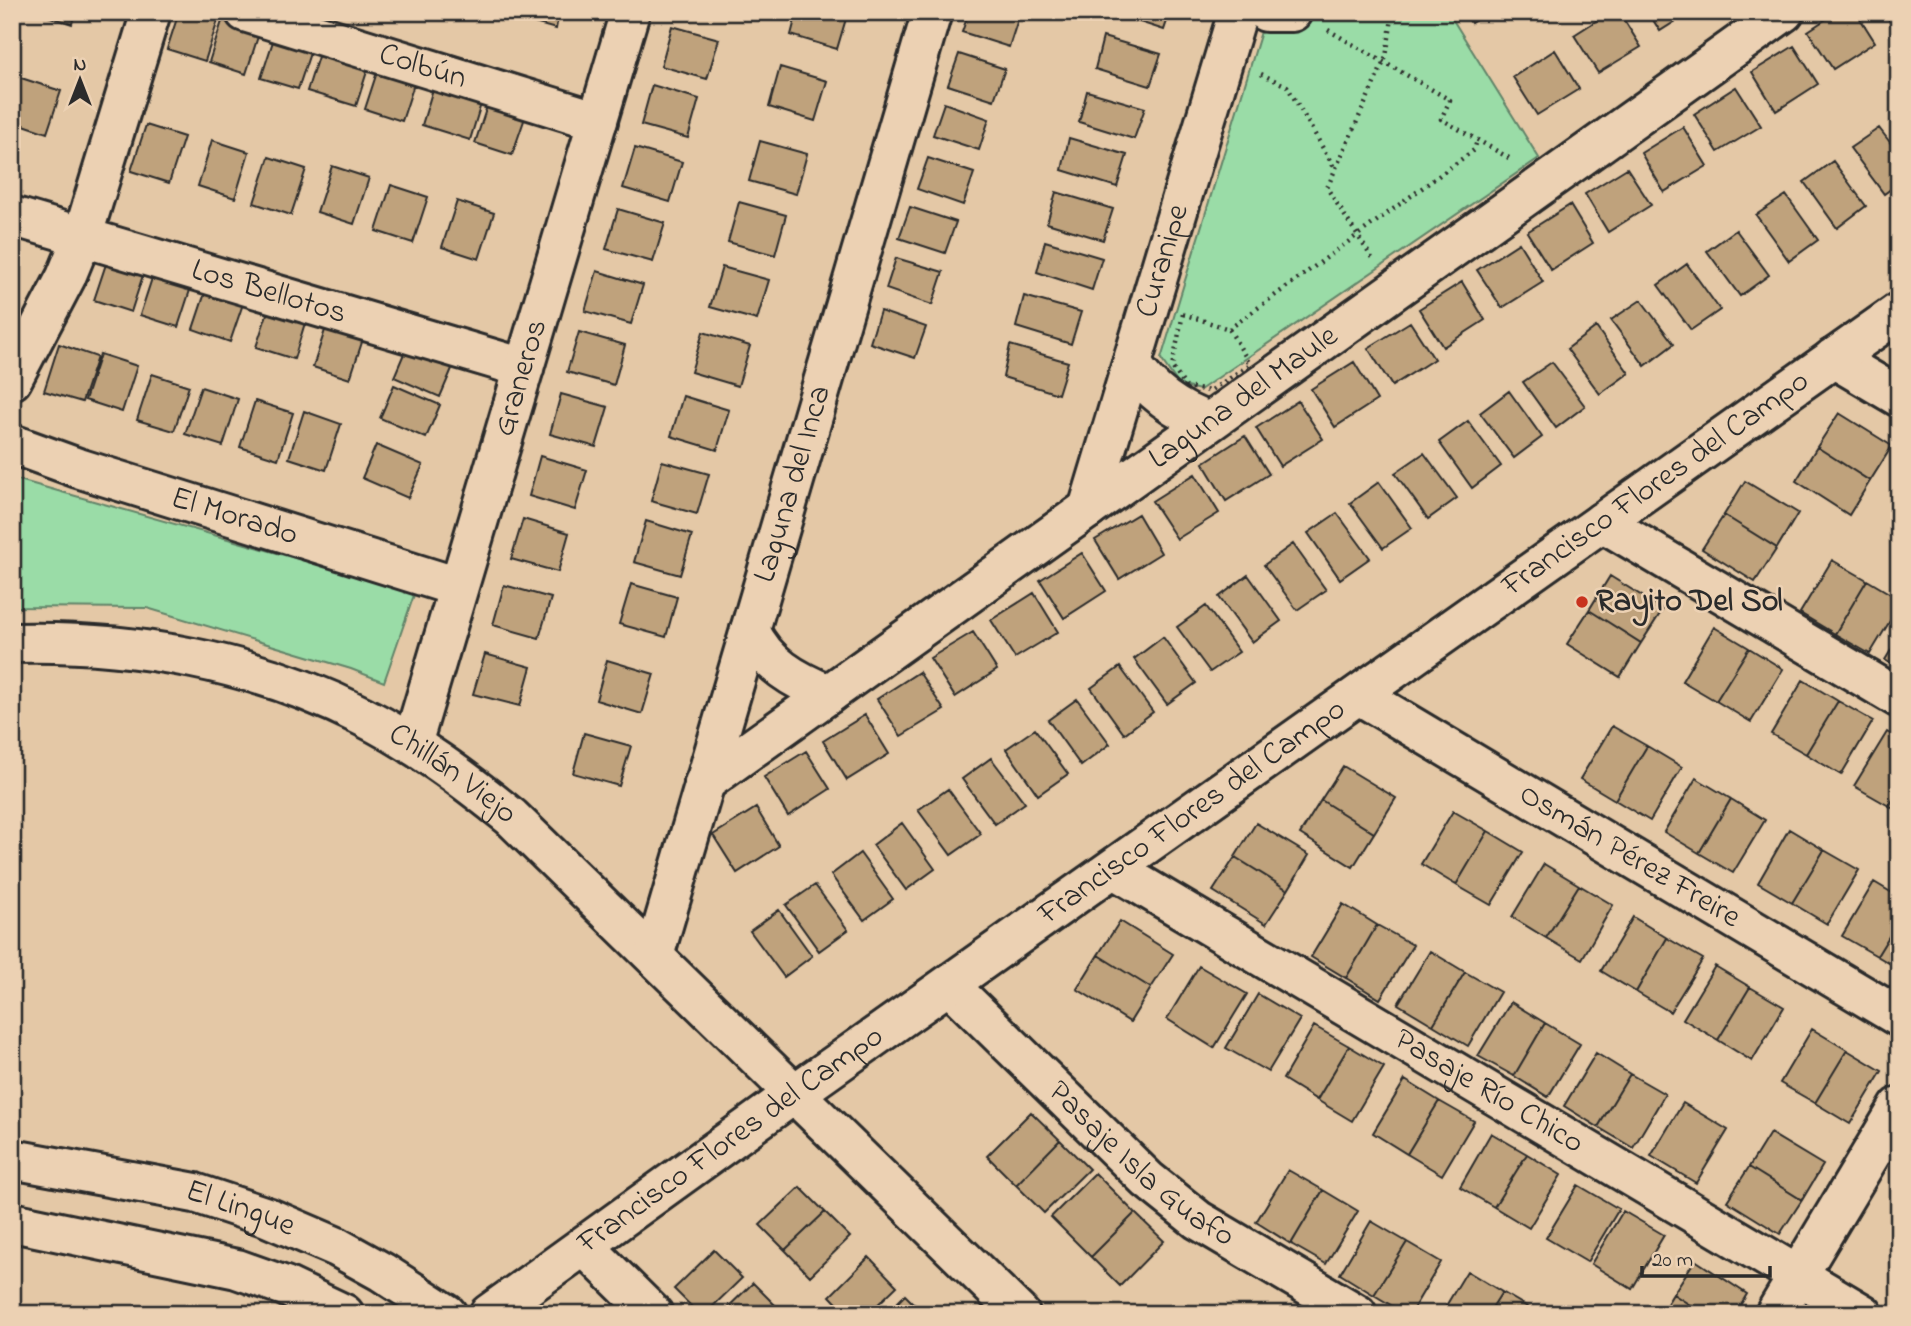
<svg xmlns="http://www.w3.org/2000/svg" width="1911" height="1326" viewBox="0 0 1911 1326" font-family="'Indie Flower',sans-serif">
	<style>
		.green { fill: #9adca7; stroke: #628469; stroke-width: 2 }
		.building { fill: #bfa27b; stroke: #2b2b2b; stroke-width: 2 }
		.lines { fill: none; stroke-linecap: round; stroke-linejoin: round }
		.minor-casing { stroke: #2b2b2b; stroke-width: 44 }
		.path { stroke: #2b2b2b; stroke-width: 4.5; stroke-dasharray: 2 5; stroke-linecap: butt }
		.minor { stroke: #ecd1b3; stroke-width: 38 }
		.poi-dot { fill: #c8321e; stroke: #ecd1b3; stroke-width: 2.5 }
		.labels { text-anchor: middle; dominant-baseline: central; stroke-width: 5; stroke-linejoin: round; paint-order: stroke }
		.street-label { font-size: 32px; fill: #2b2b2b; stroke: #ecd1b3 }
		.poi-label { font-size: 32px; font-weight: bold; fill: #2b2b2b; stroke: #ecd1b3; text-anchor: start }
	</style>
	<rect width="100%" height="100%" fill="#e4c8a6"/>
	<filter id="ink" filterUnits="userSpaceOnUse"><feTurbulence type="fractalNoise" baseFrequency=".0143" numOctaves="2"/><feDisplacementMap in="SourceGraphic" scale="14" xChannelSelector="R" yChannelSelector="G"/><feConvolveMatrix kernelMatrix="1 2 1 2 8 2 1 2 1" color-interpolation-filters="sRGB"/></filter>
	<g filter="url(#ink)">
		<!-- green -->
		<path class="green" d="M1267,12H1448L1539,158L1200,390L1179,385L1161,359Z
			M12,478L415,592L384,682L351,669L147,608L12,607Z"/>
		<!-- building -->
		<path class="building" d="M35,12H75L72,24Z
			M179,12H213L220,14L205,61L167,49Z
			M515,12H559L556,29L513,17Z
			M797,12H848L837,49L791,35Z
			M969,12H1008L1019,16L1009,47L962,32Z
			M1109,12H1170L1164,30Z
			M1464,12H1488L1471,23Z
			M1610,12H1619L1641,47L1598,73L1574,35Z
			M1648,12H1690L1660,31Z
			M1837,12H1856L1875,42L1833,69L1808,31Z
			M1884,12H1899V24L1893,27Z
			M224,15L261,27L246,74L209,62Z
			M672,26L719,39L707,79L661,66Z
			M276,32L313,44L298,89L261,78Z
			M1103,37L1161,54L1150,86L1095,69Z
			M322,44L371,59L356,106L307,91Z
			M1794,46L1818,84L1776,111L1752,72Z
			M1555,50L1579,89L1537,115L1513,77Z
			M959,54L1005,69L994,100L948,85Z
			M380,63L417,75L402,121L365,109Z
			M780,67L827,81L815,121L769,107Z
			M15,76L61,91L47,133L12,121V83Z
			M436,79L484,94L470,140L422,125Z
			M652,85L699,99L688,138L641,125Z
			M1736,87L1761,126L1718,152L1694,114Z
			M1087,91L1145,108L1134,139L1079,122Z
			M490,97L528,109L512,155L475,143Z
			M944,103L989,119L979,150L933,135Z
			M146,125L184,137L169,183L131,171Z
			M1683,127L1707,166L1664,192L1641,153Z
			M1879,128L1899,154V183L1884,194L1850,148Z
			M1069,138L1127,155L1117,187L1062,170Z
			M212,140L249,152L235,198L198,186Z
			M760,141L807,154L796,194L749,181Z
			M635,148L682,162L670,202L623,188Z
			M269,157L306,169L291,215L254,203Z
			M928,158L974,173L963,205L917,189Z
			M1833,161L1866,206L1837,228L1804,182Z
			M332,166L369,178L354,224L317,212Z
			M1627,168L1651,205L1608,232L1585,194Z
			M391,185L428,197L413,243L376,231Z
			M1056,192L1113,209L1103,240L1047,223Z
			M1786,195L1818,240L1789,261L1756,215Z
			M457,201L494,213L479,259L442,247Z
			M739,202L786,215L775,255L728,242Z
			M1570,205L1593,243L1551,270L1527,232Z
			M910,207L956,222L945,253L899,238Z
			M618,209L665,223L653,262L606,249Z
			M1736,230L1769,275L1740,296L1707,251Z
			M1045,241L1102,258L1092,290L1037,272Z
			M1519,243L1543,282L1502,308L1477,270Z
			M109,255L146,266L131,312L94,300Z
			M896,258L943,272L932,305L886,289Z
			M1687,264L1720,310L1691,330L1658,285Z
			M722,267L769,280L757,320L710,307Z
			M155,269L193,281L178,327L140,315Z
			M597,271L643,285L631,324L585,311Z
			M1462,282L1485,320L1443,347L1419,309Z
			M208,284L246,295L230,342L193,329Z
			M1024,296L1081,312L1071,344L1016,327Z
			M1641,300L1674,344L1645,366L1611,320Z
			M271,302L308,313L294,359L256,347Z
			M880,311L926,327L915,358L870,343Z
			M328,321L365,333L350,379L313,367Z
			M1410,322L1434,359L1392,386L1368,348Z
			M1596,327L1629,373L1600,394L1567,349Z
			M579,332L625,345L614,385L567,372Z
			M703,332L750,346L738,386L691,372Z
			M59,344L97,357L82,402L44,391Z
			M408,344L454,364L440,397L394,377Z
			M1010,345L1068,362L1058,394L1003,377Z
			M100,354L137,366L122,412L85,400Z
			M1354,362L1377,400L1335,427L1311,389Z
			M1552,362L1585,406L1556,428L1523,382Z
			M152,374L189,386L174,431L137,420Z
			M394,385L440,405L426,438L380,418Z
			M201,387L238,399L223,446L185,434Z
			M1509,391L1542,437L1514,458L1480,413Z
			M561,394L608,407L596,447L550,434Z
			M683,396L729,410L717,450L671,436Z
			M255,401L293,413L278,459L240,447Z
			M1298,401L1323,439L1280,466L1256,428Z
			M304,411L341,424L326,470L289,458Z
			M1839,413L1892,446L1870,481L1817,447Z
			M1468,421L1501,466L1472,488L1439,442Z
			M1245,436L1269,474L1226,501L1203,463Z
			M376,445L423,465L408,498L362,478Z
			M1817,447L1870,481L1849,515L1796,481Z
			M1424,453L1457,498L1428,519L1395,473Z
			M540,456L587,470L575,510L529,496Z
			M662,461L709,474L697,514L651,501Z
			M1195,474L1219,513L1177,539L1152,501Z
			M1745,481L1798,513L1777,548L1724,515Z
			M1379,482L1412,528L1383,548L1350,503Z
			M1337,513L1370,558L1340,579L1308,533Z
			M1138,514L1161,553L1119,579L1095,540Z
			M1724,515L1777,548L1755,582L1702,549Z
			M523,519L569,533L558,572L511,559Z
			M646,521L692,535L680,575L634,562Z
			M1293,544L1326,590L1297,610L1264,565Z
			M1082,553L1106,591L1064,618L1040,580Z
			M1832,560L1867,580L1835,634L1800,613Z
			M1248,575L1281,621L1252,642L1219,597Z
			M1610,576L1663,609L1641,643L1589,610Z
			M1867,580L1899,599V606L1870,654L1835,634Z
			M631,584L677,597L666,637L619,624Z
			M504,585L551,598L539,638L493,625Z
			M1034,593L1058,632L1015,658L991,620Z
			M1206,606L1239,652L1210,672L1177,627Z
			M1589,610L1641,643L1620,677L1567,644Z
			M1714,627L1749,648L1716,701L1682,681Z
			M973,632L997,670L955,697L930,658Z
			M1163,637L1196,683L1167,704L1134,659Z
			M1899,637V668L1885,660Z
			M1749,648L1783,669L1751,722L1716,701Z
			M485,654L531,667L520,706L473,694Z
			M607,660L654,674L642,714L596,700Z
			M1120,667L1153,712L1124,734L1091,688Z
			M919,672L944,710L901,736L877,699Z
			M1803,680L1838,701L1806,754L1771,734Z
			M1077,699L1110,744L1081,766L1048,720Z
			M1838,701L1873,721L1841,775L1806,754Z
			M865,715L889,754L847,780L823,741Z
			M1612,726L1647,746L1615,800L1580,779Z
			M1035,729L1068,774L1038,795L1006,749Z
			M1887,732L1899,739V790L1889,806L1854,786Z
			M584,733L631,746L619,786L573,773Z
			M1647,746L1682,767L1650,821L1615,800Z
			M806,751L830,789L788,816L764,777Z
			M991,758L1025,803L995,824L962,779Z
			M1343,766L1396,798L1374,833L1321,800Z
			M1696,778L1731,799L1699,853L1664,832Z
			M948,789L981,834L951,855L918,810Z
			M1899,790V812L1889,806Z
			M1731,799L1765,820L1733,873L1699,853Z
			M1321,800L1374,833L1353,867L1300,834Z
			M756,808L779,846L737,873L713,835Z
			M1453,811L1488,831L1456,885L1421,864Z
			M902,823L935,869L906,890L873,845Z
			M1256,823L1309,855L1288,890L1235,857Z
			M1789,829L1824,850L1792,903L1758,883Z
			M1488,831L1523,852L1491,905L1456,885Z
			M1824,850L1859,870L1827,924L1792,903Z
			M860,853L893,899L864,920L831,875Z
			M1235,857L1288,890L1266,924L1213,891Z
			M1544,864L1579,885L1546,938L1512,917Z
			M1874,882L1899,897V920L1877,956L1842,936Z
			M815,885L848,930L819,951L786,905Z
			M1579,885L1613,905L1582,959L1546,938Z
			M1343,904L1377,925L1346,978L1311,957Z
			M779,910L812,956L784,977L750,931Z
			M1633,917L1667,938L1636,992L1601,971Z
			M1899,920V969L1877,956Z
			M1120,921L1173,954L1151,988L1098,955Z
			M1377,925L1413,945L1380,999L1346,978Z
			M1667,938L1703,959L1670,1012L1636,992Z
			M1430,951L1465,972L1433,1025L1398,1004Z
			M1098,955L1151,988L1130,1022L1077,989Z
			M1199,966L1247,994L1214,1048L1167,1019Z
			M1715,966L1750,987L1718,1040L1683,1019Z
			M1465,972L1500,992L1468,1046L1433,1025Z
			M1750,987L1784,1007L1752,1061L1718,1040Z
			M1258,994L1300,1019L1268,1072L1226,1048Z
			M1511,1002L1545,1023L1514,1076L1478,1056Z
			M1545,1023L1580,1044L1548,1097L1514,1076Z
			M1314,1026L1349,1046L1317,1100L1283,1079Z
			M1812,1029L1847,1050L1815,1103L1780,1083Z
			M1349,1046L1384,1067L1352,1121L1317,1100Z
			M1847,1050L1882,1071L1850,1124L1815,1103Z
			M1596,1053L1630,1074L1598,1127L1564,1106Z
			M1630,1074L1665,1094L1633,1148L1598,1127Z
			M1405,1080L1439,1101L1407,1154L1373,1133Z
			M1439,1101L1474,1121L1442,1175L1407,1154Z
			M1683,1103L1728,1130L1696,1183L1651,1156Z
			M1031,1112L1060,1140L1016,1185L987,1156Z
			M1491,1133L1527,1154L1494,1207L1460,1187Z
			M1770,1133L1823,1165L1802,1200L1749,1167Z
			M1060,1140L1089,1169L1044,1213L1016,1185Z
			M1527,1154L1561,1175L1529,1228L1494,1207Z
			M1749,1167L1802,1200L1780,1234L1727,1201Z
			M1288,1170L1323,1190L1291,1244L1256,1222Z
			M1095,1173L1135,1213L1091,1257L1051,1217Z
			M1578,1185L1619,1209L1587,1262L1546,1238Z
			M800,1187L825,1212L785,1250L760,1225Z
			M1323,1190L1358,1211L1326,1264L1291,1244Z
			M1623,1211L1664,1235L1632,1289L1591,1264Z
			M825,1212L850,1237L810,1276L785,1250Z
			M1135,1213L1164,1241L1120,1286L1091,1257Z
			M1371,1221L1407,1242L1374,1295L1340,1274Z
			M1407,1242L1441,1262L1410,1314H1406L1374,1295Z
			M714,1250L742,1278L705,1314H699L674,1289Z
			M869,1257L897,1286L868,1314H847L830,1296Z
			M1695,1260L1747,1294L1735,1314H1704L1673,1294Z
			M1467,1271L1502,1292L1488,1314H1441Z
			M753,1283L778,1308L772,1314H721Z
			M1502,1292L1536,1312L1535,1314H1488Z
			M1673,1294L1704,1314H1661Z
			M905,1295L924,1314H886Z"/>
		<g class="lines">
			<!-- minor casing -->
			<g class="minor-casing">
				<g id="minor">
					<path id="s1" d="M245,12L598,121"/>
					<path d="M1266,12H1292"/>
					<path id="s2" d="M12,216L524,368"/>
					<path d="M1833,358L1899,397"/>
					<path d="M1132,364C1151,393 1177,411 1209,422"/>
					<path d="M12,380L66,277L82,238L151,12"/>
					<path id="s3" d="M12,444L78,468L458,587"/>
					<path id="s4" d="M1088,509L1238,12"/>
					<path d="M1602,522L1899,698"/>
					<path d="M750,630C766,664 794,680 829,694"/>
					<path id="s5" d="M12,643C132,640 254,661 362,716C416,743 464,779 511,817L1020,1314"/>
					<path id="s6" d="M1359,695L1899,1017"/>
					<path id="s7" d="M412,744L630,12"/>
					<path id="s8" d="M704,783L1784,12"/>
					<path id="s9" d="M1114,869L1863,1314"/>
					<path id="s10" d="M654,956L932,12"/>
					<path id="s11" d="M950,986L1148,1180L1198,1220L1357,1314"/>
					<path id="s12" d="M12,1159L195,1193L267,1217L337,1247L382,1272L447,1314"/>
					<path d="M12,1222L237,1269L285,1286L344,1314"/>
					<path d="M584,1246L653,1314"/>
					<path id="s13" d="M489,1314L794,1094L1899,312"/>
					<path d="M1775,1314L1899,1107"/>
				</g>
			</g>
			<!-- path -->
			<path class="path" d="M1328,30L1450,100L1441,119L1509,158
				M1261,74L1287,86L1335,169
				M1372,258L1327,188L1386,57L1393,12
				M1183,314L1229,329L1250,364L1210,391L1186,387L1172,367Z
				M1229,329L1474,150L1477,141"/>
			<!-- minor -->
			<use href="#minor" class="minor"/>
		</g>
	</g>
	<!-- markers -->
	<circle class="poi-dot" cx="1582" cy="602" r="7"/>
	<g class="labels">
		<!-- street labels -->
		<g class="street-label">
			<text stroke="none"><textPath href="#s1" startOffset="186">Colbún</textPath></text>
			<text stroke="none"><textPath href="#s4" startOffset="259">Curanipe</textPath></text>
			<text stroke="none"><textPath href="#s2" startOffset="268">Los Bellotos</textPath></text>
			<text stroke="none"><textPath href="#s7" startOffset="382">Graneros</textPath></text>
			<text stroke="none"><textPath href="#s8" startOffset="663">Laguna del Maule</textPath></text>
			<text stroke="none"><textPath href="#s10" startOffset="492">Laguna del Inca</textPath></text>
			<text stroke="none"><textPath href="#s13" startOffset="1432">Francisco Flores del Campo</textPath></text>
			<text stroke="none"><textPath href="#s3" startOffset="234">El Morado</textPath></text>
			<text stroke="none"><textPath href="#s5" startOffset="469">Chillán Viejo</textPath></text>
			<text stroke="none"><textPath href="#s13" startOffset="864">Francisco Flores del Campo</textPath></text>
			<text stroke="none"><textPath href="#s6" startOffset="315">Osmán Pérez Freire</textPath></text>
			<text stroke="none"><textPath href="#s9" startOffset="436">Pasaje Río Chico</textPath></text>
			<text stroke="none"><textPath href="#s13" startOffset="298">Francisco Flores del Campo</textPath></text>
			<text stroke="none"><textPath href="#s11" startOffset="262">Pasaje Isla Guafo</textPath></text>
			<text stroke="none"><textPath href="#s12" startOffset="234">El Lingue</textPath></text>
		</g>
		<!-- poi labels -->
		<g class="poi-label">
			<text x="1596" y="602">Rayito Del Sol</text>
		</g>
	</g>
	<!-- margin -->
	<rect width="1911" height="1326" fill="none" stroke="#ecd1b3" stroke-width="42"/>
	<rect x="21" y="21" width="1869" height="1284" fill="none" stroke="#2b2b2b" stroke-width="2.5" filter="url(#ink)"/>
	<!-- north arrow -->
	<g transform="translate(80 80)" stroke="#ecd1b3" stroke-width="5" paint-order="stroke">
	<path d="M0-5L12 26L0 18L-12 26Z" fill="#2b2b2b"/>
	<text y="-10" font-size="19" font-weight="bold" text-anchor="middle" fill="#2b2b2b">N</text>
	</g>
	<!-- scale -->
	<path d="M1642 1266v10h128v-10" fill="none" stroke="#2b2b2b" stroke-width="3.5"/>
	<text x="1652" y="1266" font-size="21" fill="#2b2b2b" stroke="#ecd1b3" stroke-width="5" paint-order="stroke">20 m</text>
</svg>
